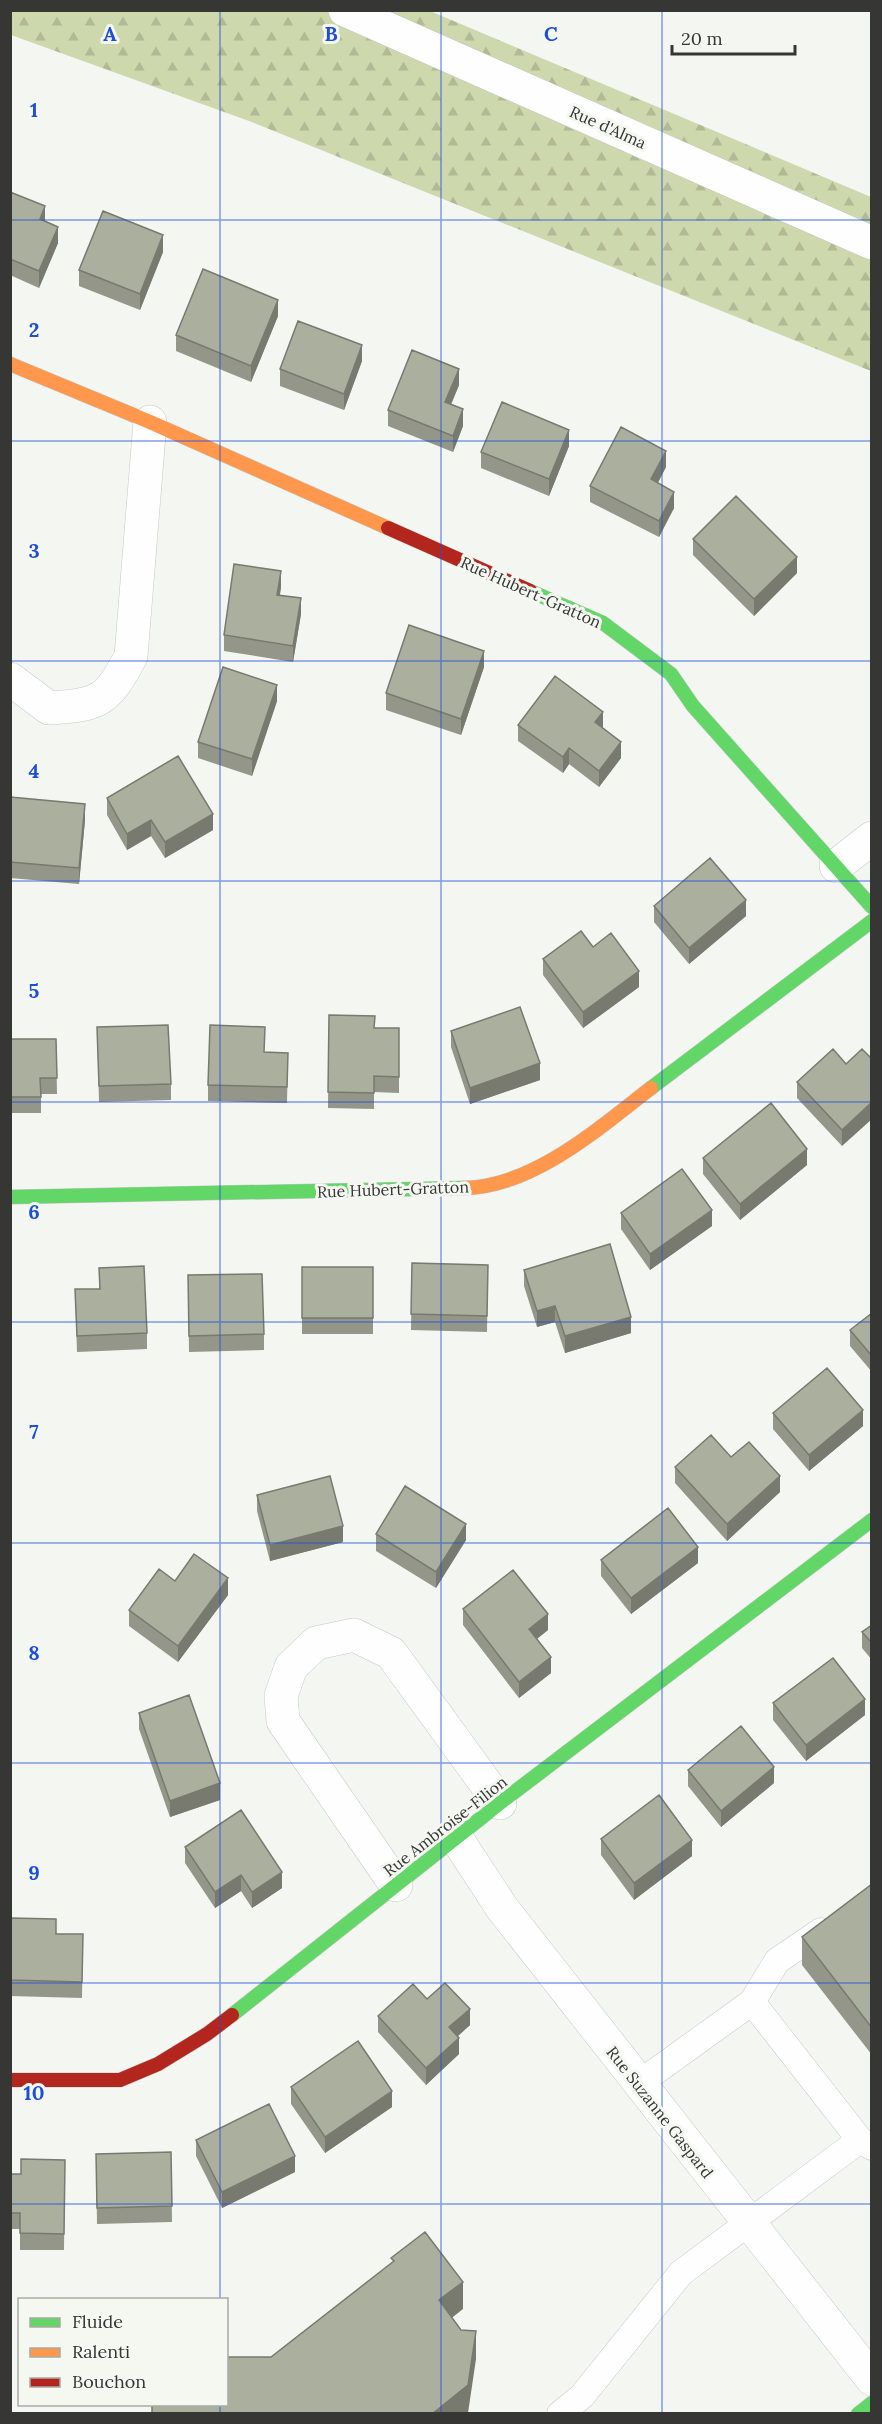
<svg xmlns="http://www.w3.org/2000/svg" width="882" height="2424" viewBox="0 0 882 2424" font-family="Lora,serif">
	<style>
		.forest { fill: url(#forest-firs) }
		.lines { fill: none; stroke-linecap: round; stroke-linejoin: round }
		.lane-casing { stroke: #c8c9c7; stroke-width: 27 }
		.street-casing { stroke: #c8c9c7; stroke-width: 34 }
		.fast-casing { stroke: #c8c9c7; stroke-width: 15 }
		.slow-casing { stroke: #c8c9c7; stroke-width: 15 }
		.jam-casing { stroke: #c8c9c7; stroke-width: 15 }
		.lane { stroke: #fdfefd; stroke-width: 26 }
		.street { stroke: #fdfefd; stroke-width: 33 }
		.fast { stroke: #63d668; stroke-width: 14 }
		.slow { stroke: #ff974d; stroke-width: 14 }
		.jam { stroke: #b3261e; stroke-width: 14 }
		.wall { fill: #939688 }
		.shaded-wall { fill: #787a6f }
		.building { fill: #abaf9e; stroke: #787a6f; stroke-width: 1.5 }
		.grid { fill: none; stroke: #1d4ed8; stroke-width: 1.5; stroke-opacity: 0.55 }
		.labels { text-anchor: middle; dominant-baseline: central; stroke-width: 6; stroke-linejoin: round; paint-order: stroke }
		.street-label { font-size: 16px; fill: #363735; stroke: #f5f7f1 }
		.grid-label { font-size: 20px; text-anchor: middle; font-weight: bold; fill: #1d4ed8; stroke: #f5f7f1; stroke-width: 6; stroke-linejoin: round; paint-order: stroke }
	</style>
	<defs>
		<pattern id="forest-firs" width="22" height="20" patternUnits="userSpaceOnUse" patternTransform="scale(1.5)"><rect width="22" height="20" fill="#cdd8ac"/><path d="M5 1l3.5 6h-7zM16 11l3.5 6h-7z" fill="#b1ba95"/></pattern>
	</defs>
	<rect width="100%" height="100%" fill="#f4f6f2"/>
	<!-- forest -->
	<path class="forest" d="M10,11H430L871,197V371L249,121L11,35Z"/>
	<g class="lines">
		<!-- lane casing -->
		<g class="lane-casing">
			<path id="lane" d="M752,2002L860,2140L872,2147
				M638,2084L752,2002L777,1961L821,1931
				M560,2414L582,2396L681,2273L860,2140"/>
		</g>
		<!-- street casing -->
		<g class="street-casing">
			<path id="street" d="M345,10L872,243
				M10,679L49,708C99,705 107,702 131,656L150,422
				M836,866L872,838
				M457,1839L502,1908L872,2379
				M396,1885L283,1721L281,1696L291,1667L316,1643L354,1635L391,1653L500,1803"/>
		</g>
		<!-- fast casing -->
		<g class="fast-casing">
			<path id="fast" d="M530,591L603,623L671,674L693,706L872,907
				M651,1088L872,921
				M10,1197L464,1188
				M232,2015L500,1803L872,1520
				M858,2414L872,2403"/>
		</g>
		<!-- slow casing -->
		<g class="slow-casing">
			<path id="slow" d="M10,364L150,422L388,528
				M464,1188C533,1187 599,1128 651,1088"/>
		</g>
		<!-- jam casing -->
		<g class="jam-casing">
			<path id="jam" d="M388,528L530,591
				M10,2080H120L158,2064L207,2034L232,2015"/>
		</g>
		<!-- lane -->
		<use href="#lane" class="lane"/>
		<!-- street -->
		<use href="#street" class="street"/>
		<!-- fast -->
		<use href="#fast" class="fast"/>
		<!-- slow -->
		<use href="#slow" class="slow"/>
		<!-- jam -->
		<use href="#jam" class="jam"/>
	</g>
	<!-- wall -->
	<path class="wall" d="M10,192L58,243L39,288L10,275Z
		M163,252L140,310L79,286V270Z
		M278,316L251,382L176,351V335Z
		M362,361L344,410L280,386V369Z
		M459,385L451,405L463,426L453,452L388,426V410Z
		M569,446L549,496L481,468V452Z
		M666,467L658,483L674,508L659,537L590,502V486Z
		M693,539L797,573L754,616L693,555Z
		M281,587L280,595L301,614L293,662L224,651V635Z
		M484,667L461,735L386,710V693Z
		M277,701L252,776L198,758V742Z
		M518,725L603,728L621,758L599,787L569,764L563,773L518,741Z
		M10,797L85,820L79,884L10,878Z
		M107,798L213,830L165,858L151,836L127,850L107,815Z
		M654,906L746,916L689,964L654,922Z
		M593,947L639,987L583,1028L543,975V959Z
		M329,1015L375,1028H399V1093L374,1092V1109L328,1108Z
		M97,1027L171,1084V1100L99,1102Z
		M451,1031L540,1080L470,1104L451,1047Z
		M10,1039H56L57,1094H41V1113H10Z
		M288,1053L287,1103L208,1101V1085Z
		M846,1064L842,1146L797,1098V1082Z
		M703,1158L807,1165L740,1220L703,1174Z
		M621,1213L712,1226L650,1270L621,1229Z
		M412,1263L488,1265L487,1332L411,1330Z
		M302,1267H373V1334H302Z
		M99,1268L147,1333V1349L77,1352L75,1289H99Z
		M524,1270L631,1333L565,1353L555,1322L537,1327L524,1286Z
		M188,1275L264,1334V1350L189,1352Z
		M872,1313V1372L850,1346V1330Z
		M773,1413L863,1426L809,1471L773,1429Z
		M731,1457L780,1492L727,1541L675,1483V1467Z
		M257,1495L343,1542L270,1561L257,1511Z
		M376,1534L466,1540L436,1588L376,1551Z
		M601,1560L698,1563L631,1614L601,1576Z
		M175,1581L228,1595L178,1662L129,1626V1610Z
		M463,1609L548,1630L537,1639L551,1673L519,1698L463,1625Z
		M872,1625V1660L862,1648V1632Z
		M773,1703L865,1715L806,1761L773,1720Z
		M139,1713L220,1800L170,1817L139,1729Z
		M688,1770L774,1783L721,1827L688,1786Z
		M601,1839L692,1856L634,1900L601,1855Z
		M185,1847L282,1888L252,1908L241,1891L215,1908L185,1863Z
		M872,1884V2055L802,1965V1937Z
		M10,1918L56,1934H83L82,1998L10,1996Z
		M427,1999L470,2025L458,2036L459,2054L426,2085L378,2032V2016Z
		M291,2087L392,2107L325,2153L291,2104Z
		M196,2140L295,2172L222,2208L196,2156Z
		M171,2152L172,2222L97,2224L96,2154Z
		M65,2160L64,2250H20V2229H10V2174H21Z"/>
	<!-- shaded-wall -->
	<path class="shaded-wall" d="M45,206V222L40,219Z
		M58,227V243L39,288V271Z
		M163,235V252L140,310V294Z
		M278,300V316L251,382V366Z
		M362,345V361L344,410V394Z
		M459,369V385L445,418V402Z
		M463,409V426L453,452V436Z
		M569,430V446L549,496V479Z
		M666,451V467L651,495V479Z
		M674,492V508L659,537V521Z
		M797,557V573L754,616V599Z
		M281,571V587L277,611V595Z
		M301,598V614L293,662V646Z
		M484,651V667L461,735V719Z
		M277,685V701L252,776V759Z
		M603,712V728L595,722Z
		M621,742V758L599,787V771Z
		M569,748V764L563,773V757Z
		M85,804V820L79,884V868Z
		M213,814V830L165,858V842Z
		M151,820V836L127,850V834Z
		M746,900V916L689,964V948Z
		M639,971V987L583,1028V1012Z
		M540,1063V1080L470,1104V1088Z
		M872,1102V1119L842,1146V1130Z
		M807,1149V1165L740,1220V1204Z
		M712,1210V1226L650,1270V1254Z
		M555,1306V1322L537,1327V1311Z
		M631,1317V1333L565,1353V1336Z
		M863,1410V1426L809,1471V1455Z
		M780,1476V1492L727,1541V1524Z
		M466,1524V1540L436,1588V1572Z
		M343,1526V1542L270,1561V1545Z
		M698,1547V1563L631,1614V1598Z
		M228,1578V1595L178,1662V1646Z
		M548,1614V1630L529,1645V1629Z
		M551,1657V1673L519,1698V1682Z
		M865,1699V1715L806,1761V1745Z
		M774,1767V1783L721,1827V1811Z
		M220,1783V1800L170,1817V1801Z
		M692,1840V1856L634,1900V1883Z
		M282,1872V1888L252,1908V1892Z
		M241,1875V1891L215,1908V1892Z
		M470,2009V2025L449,2044V2027Z
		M459,2038V2054L426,2085V2068Z
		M392,2091V2107L325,2153V2137Z
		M295,2156V2172L222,2208V2192Z
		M463,2282V2309L439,2328V2300Z
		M476,2331V2359L468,2413L432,2414Z"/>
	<!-- building -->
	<path class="building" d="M10,192L45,206L40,219L58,227L39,271L10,259Z
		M103,211L163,235L140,294L79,270Z
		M203,269L278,300L251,366L176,335Z
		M298,321L362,345L344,394L280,369Z
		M412,350L459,369L445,402L463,409L453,436L388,410Z
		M502,402L569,430L549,479L481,452Z
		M621,427L666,451L651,479L674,492L659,521L590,486Z
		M736,496L797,557L754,599L693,539Z
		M234,564L281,571L277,595L301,598L293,646L224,635Z
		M409,625L484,651L461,719L386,693Z
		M223,667L277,685L252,759L198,742Z
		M555,676L603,712L595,722L621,742L599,771L569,748L563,757L518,725Z
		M178,756L213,814L165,842L151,820L127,834L107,798Z
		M10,797L85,804L79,868L10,862Z
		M710,858L746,900L689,948L654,906Z
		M581,931L593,947L611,933L639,971L583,1012L543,959Z
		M520,1007L540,1063L470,1088L451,1031Z
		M329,1015L375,1016L374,1028H399V1077L374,1076V1093L328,1092Z
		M168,1025L171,1084L99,1086L97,1027Z
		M210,1025L265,1027L264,1052L288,1053L287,1087L208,1085Z
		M10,1039H56L57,1078H40L41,1097H10Z
		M833,1049L846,1064L862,1049L872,1059V1102L842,1130L797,1082Z
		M771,1103L807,1149L740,1204L703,1158Z
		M682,1169L712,1210L650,1254L621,1213Z
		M610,1244L631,1317L565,1336L555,1306L537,1311L524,1270Z
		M412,1263L488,1265L487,1316L411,1314Z
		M144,1266L147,1333L77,1336L75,1289H100L99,1268Z
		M302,1267H373V1318H302Z
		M262,1274L264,1334L189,1336L188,1275Z
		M872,1313V1356L850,1330Z
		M827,1368L863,1410L809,1455L773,1413Z
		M711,1435L731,1457L749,1442L780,1476L727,1524L675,1467Z
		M330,1476L343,1526L270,1545L257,1495Z
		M405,1486L466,1524L436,1572L376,1534Z
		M668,1508L698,1547L631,1598L601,1560Z
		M194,1554L228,1578L178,1646L129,1610L159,1569L175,1581Z
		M513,1570L548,1614L529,1629L551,1657L519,1682L463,1609Z
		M872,1625V1643L862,1632Z
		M833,1658L865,1699L806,1745L773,1703Z
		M189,1695L220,1783L170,1801L139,1713Z
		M741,1726L774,1767L721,1811L688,1770Z
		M659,1795L692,1840L634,1883L601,1839Z
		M241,1810L282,1872L252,1892L241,1875L215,1892L185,1847Z
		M872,1884V2028L802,1937Z
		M10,1918L56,1919V1934H83L82,1982L10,1980Z
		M445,1983L470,2009L449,2027L459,2038L426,2068L378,2016L413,1984L427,1999Z
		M358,2041L392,2091L325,2137L291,2087Z
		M269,2104L295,2156L222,2192L196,2140Z
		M171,2152L172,2206L97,2208L96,2154Z
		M21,2159L65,2160L64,2234L20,2233V2213H10V2174H21Z
		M425,2232L463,2282L439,2300L461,2330L476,2331L468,2385L432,2414H152V2404H226V2357H271L394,2261L391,2258Z"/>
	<!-- grid -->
	<path class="grid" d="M220,10V2300M441,10V2414M662,10V2414M10,220H872M10,441H872M10,661H872M10,881H872M10,1102H872M10,1322H872M10,1543H872M10,1763H872M10,1983H872M10,2204H872M220,2404V2414"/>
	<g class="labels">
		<!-- street labels -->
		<g class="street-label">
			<text transform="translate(608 127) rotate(24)">Rue d'Alma</text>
			<text transform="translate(531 592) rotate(24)">Rue Hubert-Gratton</text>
			<text transform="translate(393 1189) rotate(-2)">Rue Hubert-Gratton</text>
			<text transform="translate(445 1826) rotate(-38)">Rue Ambroise-Filion</text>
			<text transform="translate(660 2112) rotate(52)">Rue Suzanne Gaspard</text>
		</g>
	</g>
	<g class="grid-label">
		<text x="110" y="41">A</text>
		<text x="331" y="41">B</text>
		<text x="551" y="41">C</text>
		<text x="34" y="117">1</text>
		<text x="34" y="337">2</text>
		<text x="34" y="558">3</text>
		<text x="34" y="778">4</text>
		<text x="34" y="998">5</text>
		<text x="34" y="1219">6</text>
		<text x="34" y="1439">7</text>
		<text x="34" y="1660">8</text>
		<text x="34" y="1880">9</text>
		<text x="34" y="2100">10</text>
	</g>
	<!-- border -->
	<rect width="882" height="2424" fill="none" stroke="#363735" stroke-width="24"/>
	<!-- legend -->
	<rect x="18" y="2298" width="210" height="108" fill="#f5f7f1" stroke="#a9aaa6" stroke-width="1.5"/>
	<rect x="30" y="2318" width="30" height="9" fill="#63d668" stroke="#a9aaa6" stroke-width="1.5"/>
	<text x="72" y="2328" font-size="18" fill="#363735">Fluide</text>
	<rect x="30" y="2348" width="30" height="9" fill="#ff974d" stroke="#a9aaa6" stroke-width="1.5"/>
	<text x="72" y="2358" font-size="18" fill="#363735">Ralenti</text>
	<rect x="30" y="2378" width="30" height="9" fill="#b3261e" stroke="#a9aaa6" stroke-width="1.5"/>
	<text x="72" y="2388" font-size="18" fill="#363735">Bouchon</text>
	<!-- scale -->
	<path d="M672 45v9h123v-9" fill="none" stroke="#363735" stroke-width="3"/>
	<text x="681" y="45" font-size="18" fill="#363735" stroke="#f5f7f1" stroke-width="4.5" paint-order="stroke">20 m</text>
</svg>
